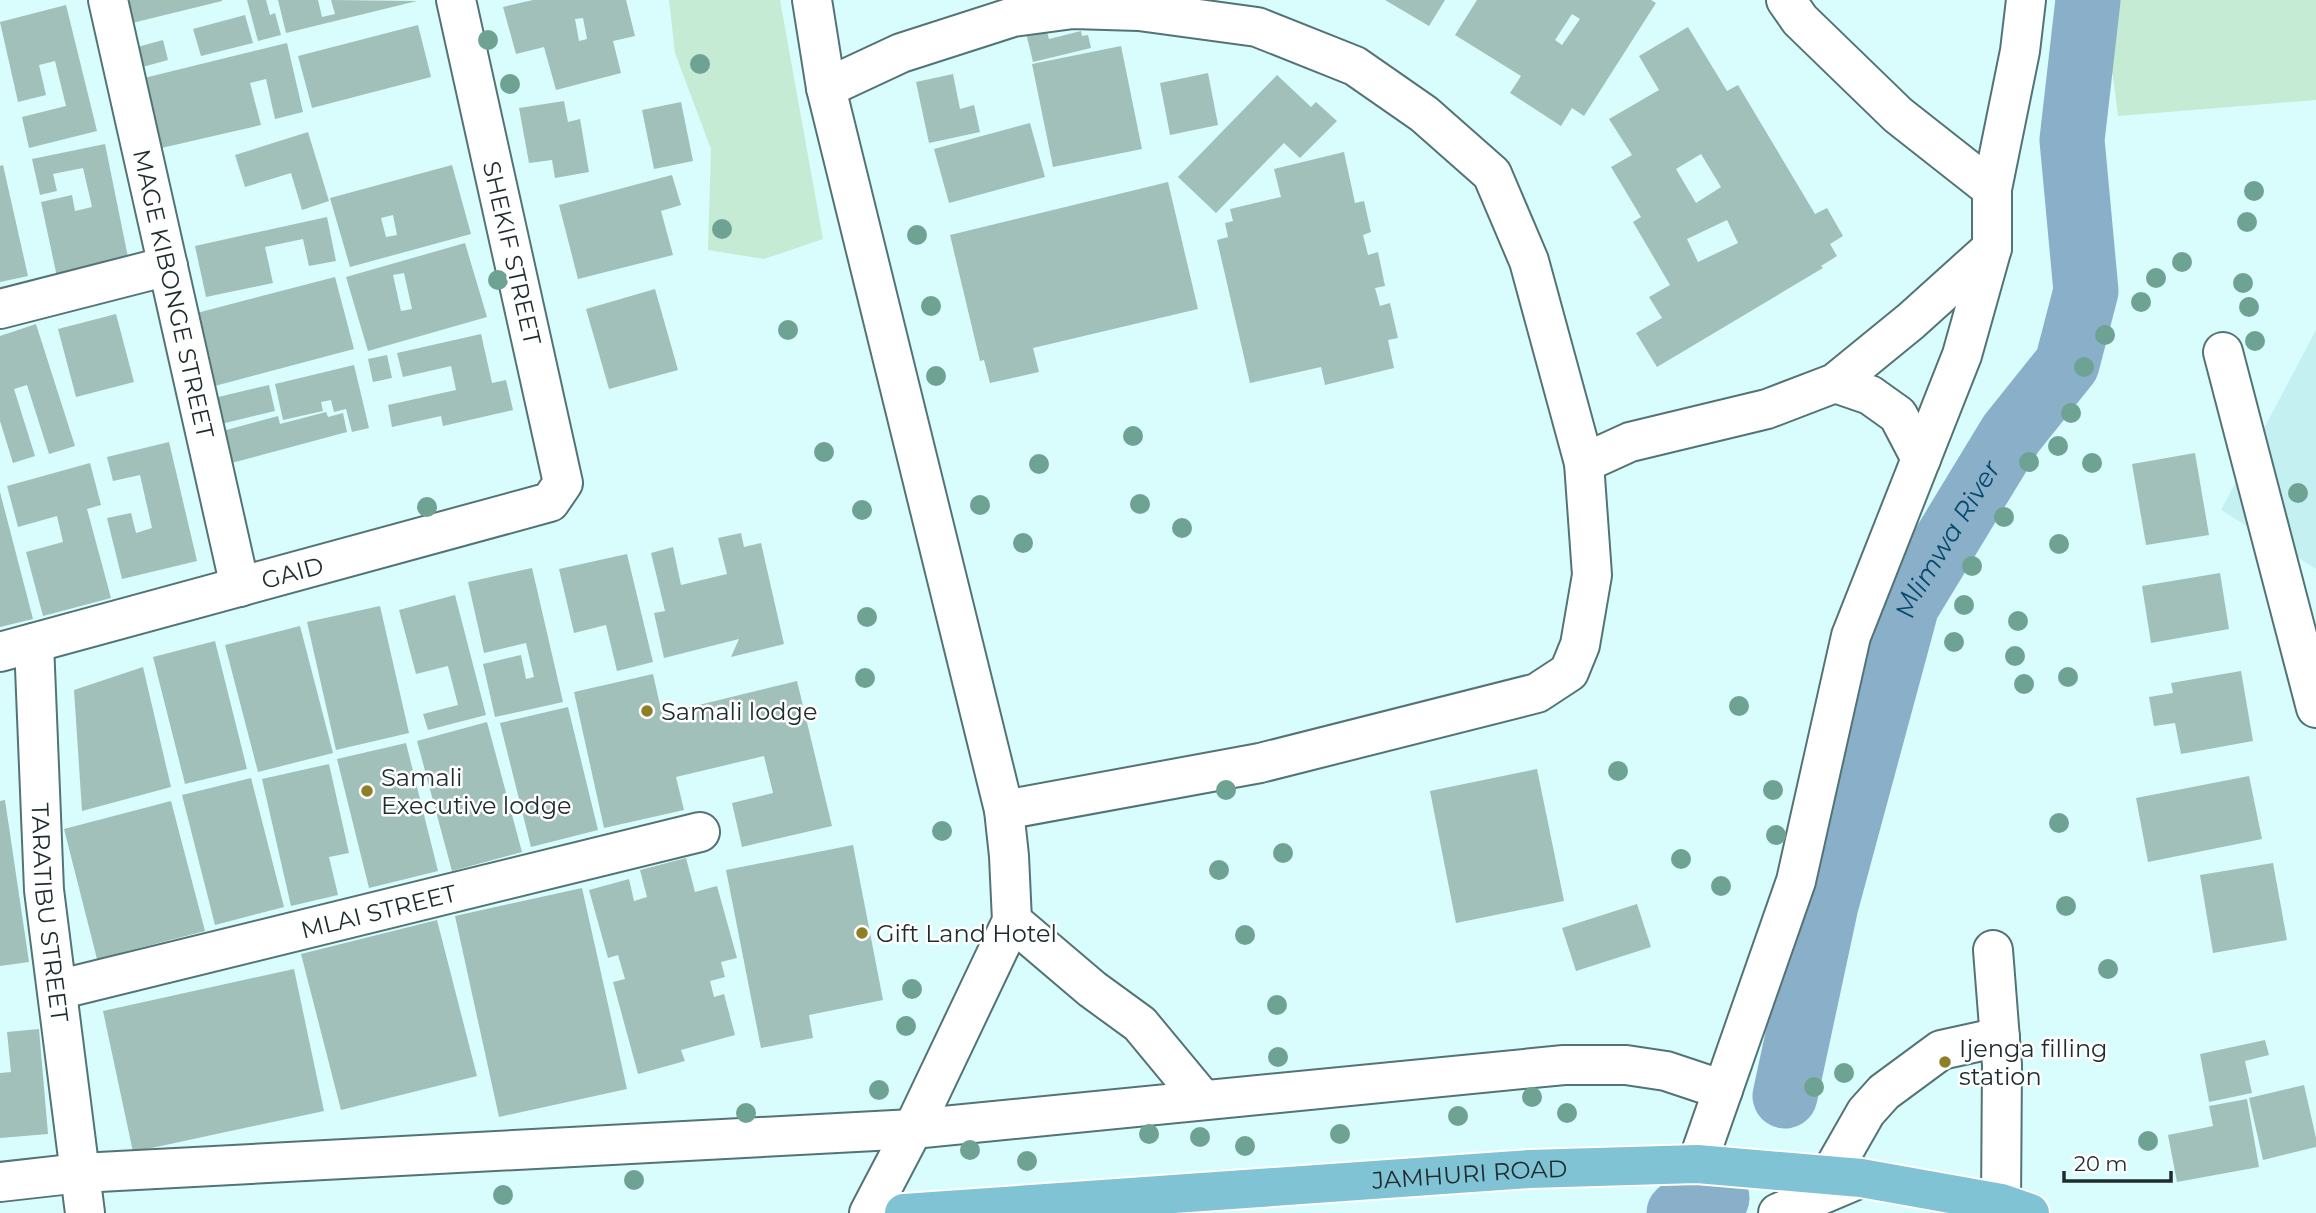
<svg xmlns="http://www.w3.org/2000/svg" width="2316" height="1213" viewBox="0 0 2316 1213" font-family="Montserrat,sans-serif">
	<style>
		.built { fill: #c4f0f1 }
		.green { fill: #c5ebd5 }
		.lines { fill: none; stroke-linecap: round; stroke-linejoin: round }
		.river { stroke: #8aafc9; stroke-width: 65 }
		.building { fill: #a1c0b9; fill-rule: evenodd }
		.minor-casing { stroke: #547374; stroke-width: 42 }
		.major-casing { stroke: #fff; stroke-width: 42 }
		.minor { stroke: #fff; stroke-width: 38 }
		.major { stroke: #80c3d4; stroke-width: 38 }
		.tree { fill: #6ea393 }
		.poi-dot { fill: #8d7f25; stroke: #fff; stroke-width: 2.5 }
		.labels { text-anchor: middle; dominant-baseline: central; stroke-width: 5; stroke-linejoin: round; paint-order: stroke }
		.street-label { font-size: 24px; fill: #1f2c2d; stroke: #fff }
		.poi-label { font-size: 24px; fill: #1f2c2d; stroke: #fff; text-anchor: start }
		.water-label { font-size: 26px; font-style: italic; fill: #064b6e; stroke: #fff }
	</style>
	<rect width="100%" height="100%" fill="#d9fcfd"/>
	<!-- built -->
	<path class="built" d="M2316,330V569L2221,510Z"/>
	<!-- green -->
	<path class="green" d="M669,0H780L823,239L764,259L708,250L711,149L675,53Z
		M2103,0H2316V100L2118,116Z"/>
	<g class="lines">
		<!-- river -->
		<g class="river">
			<path id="s1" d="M1785,1096L1826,905L1907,605L2011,434L2067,364L2086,291L2072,140L2088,0"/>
			<path d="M1679,1213L1717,1198"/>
		</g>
	</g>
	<!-- building -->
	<path class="building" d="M131,0H222V1L128,24L123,2Z
		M247,0H266L270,15L275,13L281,35L258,41Z
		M278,0H318L322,17L335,14L331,0L417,1L286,33Z
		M533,0H626L635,36L613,41L621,73L556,90L544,47L516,54L503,7ZM583,18L587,39L579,41L575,19Z
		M1385,0H1445L1429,26Z
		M1477,0H1651L1656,3L1584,116L1572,108L1561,126L1510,93L1521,76L1455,35ZM1572,14L1580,19L1562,45L1555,40Z
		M66,5L97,131L29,148L22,117L66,106L55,61L39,65L46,95L18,102L0,22Z
		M245,15L253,43L201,56L193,29Z
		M418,25L431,77L312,108L298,56Z
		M1688,27L1727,91L1738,85L1815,214L1827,208L1843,236L1830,244L1837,256L1821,266L1823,268L1657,367L1636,333L1662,318L1649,297L1670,285L1633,222L1641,217L1611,167L1632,155L1609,119L1659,90L1639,56ZM1701,154L1721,187L1696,203L1676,169ZM1727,220L1738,243L1698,262L1687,239Z
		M1046,28L1049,39L1081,31L1082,36L1088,35L1091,48L1033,62L1026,33Z
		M163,40L168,60L135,69L130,49Z
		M287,43L303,112L275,119L266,79L250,83L261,125L157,149L140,79Z
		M1121,46L1142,149L1053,167L1032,64Z
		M1208,73L1218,125L1170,135L1160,83Z
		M953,74L960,109L974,105L980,132L929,143L916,82Z
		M1277,75L1311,107L1316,102L1337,121L1300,158L1284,143L1216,213L1178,177Z
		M564,101L568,122L580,119L589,172L555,178L552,160L529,163L519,108Z
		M681,102L693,161L654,169L642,110Z
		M1030,123L1045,177L949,203L934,149Z
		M308,132L329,201L302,210L291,173L245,187L235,155Z
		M105,144L129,262L57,277L41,202L72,195L75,211L92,207L83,168L53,174L57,191L40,195L32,159Z
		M1344,152L1355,203L1364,201L1371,232L1363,235L1368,255L1378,252L1385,286L1375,288L1380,306L1390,303L1398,338L1388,340L1394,368L1325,385L1321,367L1250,383L1217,240L1228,237L1225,223L1233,221L1230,209L1281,197L1274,169Z
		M3,165L28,276L0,282V166Z
		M452,165L471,234L350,267L330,198ZM393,215L397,235L386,237L381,218Z
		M672,175L681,205L661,211L673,255L578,279L559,205Z
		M1168,182L1198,309L1033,348L1039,372L990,383L984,360L980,361L950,235Z
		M327,217L336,261L309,266L303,239L265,247L273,283L206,297L195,246Z
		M465,243L487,317L368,351L346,277ZM404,273L412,309L401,311L393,275Z
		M335,277L354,349L211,387L193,314Z
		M655,289L678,370L609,389L586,309Z
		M116,314L134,382L76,397L58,329Z
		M36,324L75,446L49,454L27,385L14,389L35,456L13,463L0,421V336Z
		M481,334L492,383L506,380L513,410L443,426L441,416L392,427L388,405L456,390L451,366L403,377L397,353Z
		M387,355L392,378L373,382L368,359Z
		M354,365L369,428L352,432L346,409L334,412L331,400L321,402L323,411L283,420L275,384Z
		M269,385L275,411L221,424L214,398Z
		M326,412L328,417L343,413L347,432L224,465L215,433L278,416L280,424Z
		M169,442L197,561L122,579L107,518L131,513L136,533L152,528L140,475L113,481L107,457Z
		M2195,453L2209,535L2146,545L2132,464Z
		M90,463L101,505L87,509L111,598L43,616L26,552L63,542L57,516L18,527L7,486Z
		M0,492L33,619L0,627Z
		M741,533L744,547L761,543L784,644L731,657L739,639L664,658L654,613L665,611L651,553L673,547L681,585L727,574L718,538Z
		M627,554L653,662L617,671L606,625L574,633L559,569Z
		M532,568L563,702L495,717L483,664L521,655L526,679L534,677L526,643L484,653L468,582Z
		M2220,573L2229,629L2151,643L2142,586Z
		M455,595L486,715L428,730L423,714L458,705L448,666L416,674L399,610Z
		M380,606L409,733L336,750L307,622Z
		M300,626L333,753L258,772L225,645Z
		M215,641L247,769L185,784L153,657Z
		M143,667L171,787L82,811L74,690Z
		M2241,671L2253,741L2181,754L2175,723L2154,726L2149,697L2173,693L2171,683Z
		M653,674L662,714L797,681L832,826L742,847L732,803L773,793L764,756L676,777L684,810L604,828L574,692Z
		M568,707L598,830L531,847L500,723Z
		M487,722L522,852L452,871L417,741Z
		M406,743L438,871L369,888L337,759Z
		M329,764L349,853L329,857L338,895L291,906L262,779Z
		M1537,769L1564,901L1456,923L1430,791Z
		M2249,776L2262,839L2148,862L2136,798Z
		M251,778L284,907L215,925L182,795Z
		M5,800L29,962L0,966V801Z
		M171,801L205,931L97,959L64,829Z
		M853,845L883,1000L809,1015L813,1038L761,1048L726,870Z
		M686,858L695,892L717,886L737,958L721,962L725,977L710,981L714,997L724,994L735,1035L681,1050L685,1061L638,1074L613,982L625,979L618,955L608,958L589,890L629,879L634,901L647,897L640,870Z
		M2273,863L2287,940L2213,953L2200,875Z
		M582,888L627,1089L499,1117L455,916Z
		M1637,904L1651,947L1576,971L1562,928Z
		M437,920L477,1076L341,1110L301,954Z
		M294,969L324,1111L133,1152L103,1011Z
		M39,1029L48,1134L0,1138V1073L11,1072L7,1032Z
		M2265,1040L2269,1055L2245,1061L2252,1093L2209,1102L2200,1054Z
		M2304,1085L2316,1138V1147L2263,1160L2249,1098Z
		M2247,1099L2259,1167L2177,1182L2168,1135L2213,1126L2209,1106Z"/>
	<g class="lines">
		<!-- minor casing -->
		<g class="minor-casing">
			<g id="minor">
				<path id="s2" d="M108,0L240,587"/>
				<path d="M812,0L826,88L1004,810L1009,856L1012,921L913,1129L869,1213"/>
				<path d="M826,88L901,53L1013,17L1073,9L1139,11L1257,27L1355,66L1424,114L1492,174L1529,261L1584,463"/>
				<path d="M1992,189L2020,51L2026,0"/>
				<path d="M0,309L168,266"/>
				<path d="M2223,352L2316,708"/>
				<path d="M1835,383L1870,395L1898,415L1921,459"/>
				<path id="s3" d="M34,643L44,890L85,1213"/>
				<path id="s4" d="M0,652L550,502L563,483L456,0"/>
				<path d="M1004,810L1260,763L1537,693L1569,672L1580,645L1592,575L1584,463L1630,442L1767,409L1835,383L1911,321L1992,248"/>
				<path d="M1012,921L1092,989L1140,1024L1203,1100"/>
				<path d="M1993,950L2002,1065L2001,1203L1997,1213"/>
				<path id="s5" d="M57,990L700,832"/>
				<path d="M1697,1164L1796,881L1851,636L1962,355L1992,248V189L1898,115L1800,20L1786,0"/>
				<path d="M1830,1175L1866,1112L1884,1092L1941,1050L2000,1037"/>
				<path d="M0,1182L80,1173L913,1129L1564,1065H1626L1666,1071L1723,1090"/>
				<path d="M1778,1213L1861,1178"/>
			</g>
		</g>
		<!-- major casing -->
		<g class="major-casing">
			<g id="major">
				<path id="s6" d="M904,1213L1529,1169L1697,1164L1861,1178L2001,1203L2030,1213"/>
			</g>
		</g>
		<!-- minor -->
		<use href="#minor" class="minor"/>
		<!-- major -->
		<use href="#major" class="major"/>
	</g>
	<!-- trees -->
	<g class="tree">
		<circle cx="488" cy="40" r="10"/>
		<circle cx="700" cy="64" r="10"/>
		<circle cx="510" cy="84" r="10"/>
		<circle cx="2254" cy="191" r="10"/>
		<circle cx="2247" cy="222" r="10"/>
		<circle cx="722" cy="229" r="10"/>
		<circle cx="917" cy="235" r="10"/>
		<circle cx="2182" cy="262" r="10"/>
		<circle cx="2156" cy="278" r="10"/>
		<circle cx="498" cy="280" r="10"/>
		<circle cx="2243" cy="283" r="10"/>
		<circle cx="2141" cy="302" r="10"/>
		<circle cx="931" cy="306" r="10"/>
		<circle cx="2249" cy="307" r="10"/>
		<circle cx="788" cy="330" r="10"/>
		<circle cx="2105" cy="335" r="10"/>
		<circle cx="2255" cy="341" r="10"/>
		<circle cx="2084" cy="367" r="10"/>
		<circle cx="936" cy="376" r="10"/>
		<circle cx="2071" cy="413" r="10"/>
		<circle cx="1133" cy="436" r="10"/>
		<circle cx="2058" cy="446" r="10"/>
		<circle cx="824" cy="452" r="10"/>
		<circle cx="2029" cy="462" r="10"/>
		<circle cx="2092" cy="463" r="10"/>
		<circle cx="1039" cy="464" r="10"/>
		<circle cx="2298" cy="493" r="10"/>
		<circle cx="1140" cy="504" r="10"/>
		<circle cx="980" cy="505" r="10"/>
		<circle cx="427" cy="507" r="10"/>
		<circle cx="862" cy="510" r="10"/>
		<circle cx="2004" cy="517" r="10"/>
		<circle cx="1182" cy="528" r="10"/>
		<circle cx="1023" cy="543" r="10"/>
		<circle cx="2059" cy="544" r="10"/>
		<circle cx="1972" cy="566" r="10"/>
		<circle cx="1964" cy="605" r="10"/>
		<circle cx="867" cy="617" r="10"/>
		<circle cx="2018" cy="621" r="10"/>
		<circle cx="1954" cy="642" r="10"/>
		<circle cx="2015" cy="656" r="10"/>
		<circle cx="2068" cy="677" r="10"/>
		<circle cx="865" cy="678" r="10"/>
		<circle cx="2024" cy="684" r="10"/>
		<circle cx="1739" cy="706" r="10"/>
		<circle cx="1618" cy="771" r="10"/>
		<circle cx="1226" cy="790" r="10"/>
		<circle cx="1773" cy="790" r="10"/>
		<circle cx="2059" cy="823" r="10"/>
		<circle cx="942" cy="831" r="10"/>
		<circle cx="1776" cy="835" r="10"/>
		<circle cx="1283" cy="853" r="10"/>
		<circle cx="1681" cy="859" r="10"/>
		<circle cx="1219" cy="870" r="10"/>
		<circle cx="1721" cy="886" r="10"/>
		<circle cx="2066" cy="906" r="10"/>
		<circle cx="1245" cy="935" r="10"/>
		<circle cx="2108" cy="969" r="10"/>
		<circle cx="912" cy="989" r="10"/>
		<circle cx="1277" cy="1005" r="10"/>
		<circle cx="906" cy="1026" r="10"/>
		<circle cx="1278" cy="1057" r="10"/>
		<circle cx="1844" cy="1073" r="10"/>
		<circle cx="1814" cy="1087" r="10"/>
		<circle cx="879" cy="1090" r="10"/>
		<circle cx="1532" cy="1097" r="10"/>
		<circle cx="746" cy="1113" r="10"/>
		<circle cx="1567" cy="1113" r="10"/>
		<circle cx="1458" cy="1116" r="10"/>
		<circle cx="1149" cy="1134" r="10"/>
		<circle cx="1340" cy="1134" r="10"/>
		<circle cx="1200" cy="1137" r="10"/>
		<circle cx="2148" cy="1141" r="10"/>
		<circle cx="1245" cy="1146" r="10"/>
		<circle cx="970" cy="1150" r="10"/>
		<circle cx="1027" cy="1161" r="10"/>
		<circle cx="634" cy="1180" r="10"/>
		<circle cx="503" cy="1195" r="10"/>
	</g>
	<!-- markers -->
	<g class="poi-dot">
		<circle cx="647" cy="711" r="7"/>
		<circle cx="367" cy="791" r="7"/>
		<circle cx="862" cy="933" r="7"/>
		<circle cx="1945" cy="1062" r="7"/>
	</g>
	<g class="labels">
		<!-- street labels -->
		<g class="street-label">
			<text transform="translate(512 253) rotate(77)">SHEKIF STREET</text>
			<text stroke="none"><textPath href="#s2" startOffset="301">MAGE KIBONGE STREET</textPath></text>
			<text stroke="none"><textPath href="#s4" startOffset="303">GAID</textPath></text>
			<text stroke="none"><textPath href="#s3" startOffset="270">TARATIBU STREET</textPath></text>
			<text stroke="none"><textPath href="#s5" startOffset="331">MLAI STREET</textPath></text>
			<text stroke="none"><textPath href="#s6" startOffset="567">JAMHURI ROAD</textPath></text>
		</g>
		<!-- poi labels -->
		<g class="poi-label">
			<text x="661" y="711">Samali lodge</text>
			<text x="381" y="777">Samali<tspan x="381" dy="28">Executive lodge</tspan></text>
			<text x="876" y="933">Gift Land Hotel</text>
			<text x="1959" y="1048">Ijenga filling<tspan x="1959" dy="28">station</tspan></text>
		</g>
		<!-- water labels -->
		<g class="water-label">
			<text stroke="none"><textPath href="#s1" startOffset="583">Mlimwa River</textPath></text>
		</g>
	</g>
	<!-- scale -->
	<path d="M2064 1171v10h107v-10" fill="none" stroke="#1f2c2d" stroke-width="3.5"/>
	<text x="2074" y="1171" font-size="21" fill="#1f2c2d" stroke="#ffffff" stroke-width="5" paint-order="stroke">20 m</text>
</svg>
